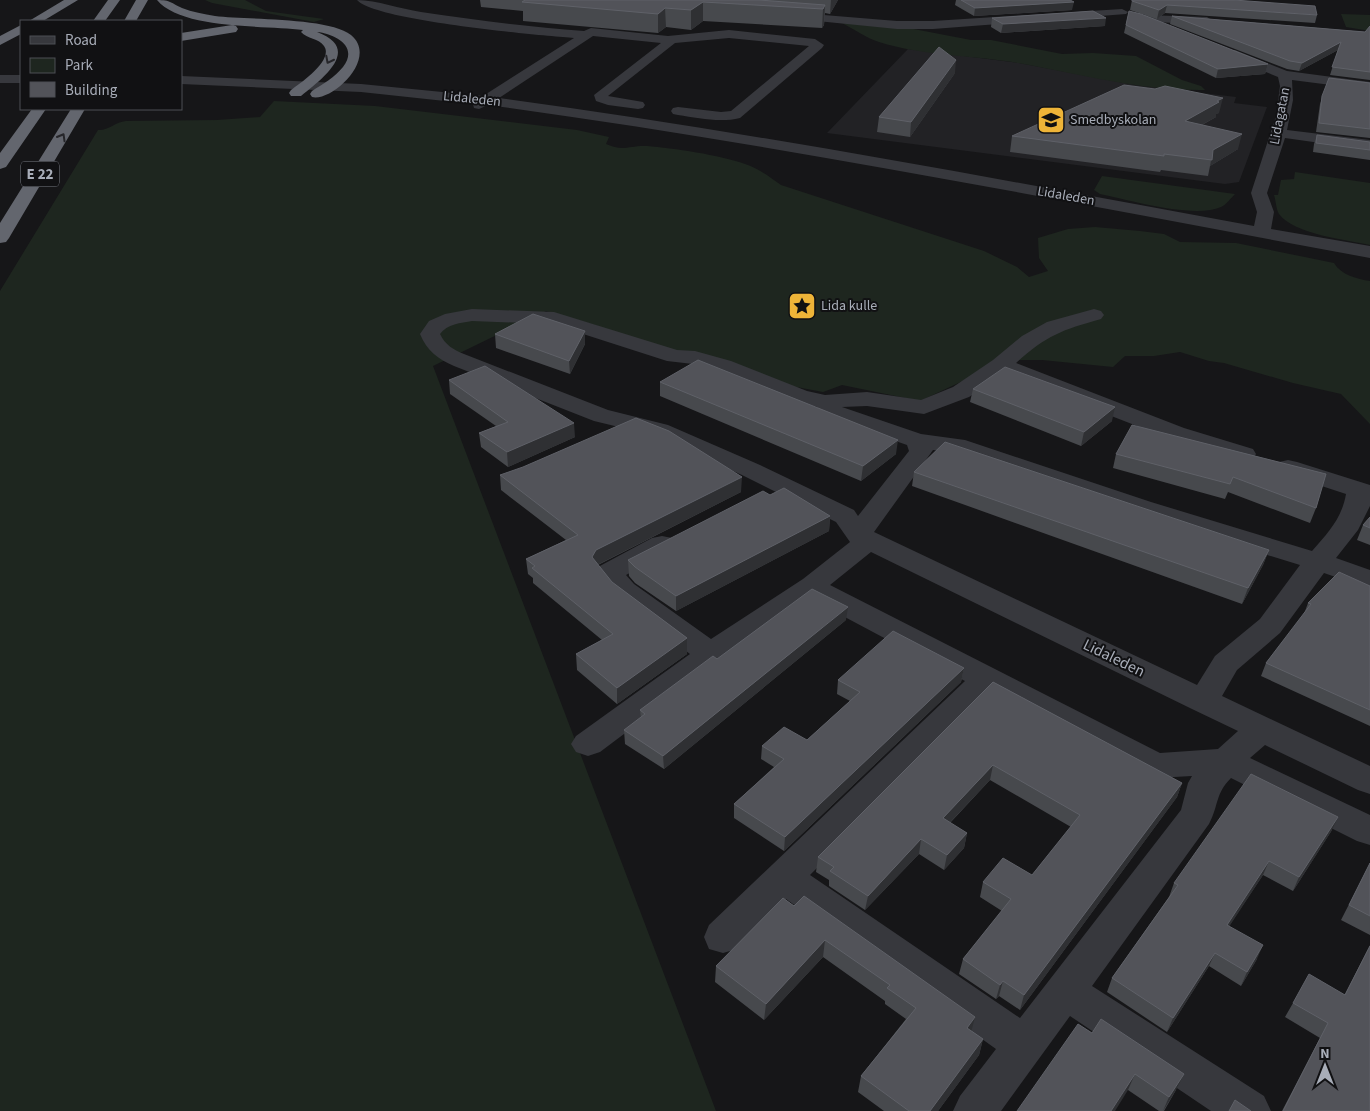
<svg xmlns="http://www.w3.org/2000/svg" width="1370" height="1111" viewBox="0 0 1370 1111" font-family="'Source Sans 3',sans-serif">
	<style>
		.built { fill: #222225 }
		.green { fill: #1e261f }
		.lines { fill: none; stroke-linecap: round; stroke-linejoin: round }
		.minor { fill: #37383d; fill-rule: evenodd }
		.highway { fill: #63666e; fill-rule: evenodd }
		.wall { fill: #47494d }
		.shaded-wall { fill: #2f3033 }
		.building { fill: #525359; stroke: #5f6168 }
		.oneway { stroke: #26262a }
		.labels { text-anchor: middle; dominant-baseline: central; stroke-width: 4; stroke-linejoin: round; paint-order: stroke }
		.far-street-label { font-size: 14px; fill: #a8adb8; stroke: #111113 }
		.far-poi-label { font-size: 14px; fill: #a8adb8; stroke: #111113; text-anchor: start }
		.shield { fill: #111113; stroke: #7b7e86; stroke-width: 1 }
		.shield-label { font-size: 15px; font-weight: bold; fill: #a8adb8 }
		.street-label { font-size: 16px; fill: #a8adb8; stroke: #111113 }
	</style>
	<rect width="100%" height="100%" fill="#161618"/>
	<!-- built -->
	<path class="built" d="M908,49L1019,63L1135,85L1236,97L1234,103L1267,107L1239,182L1225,184L827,133Z"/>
	<!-- green -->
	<path class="green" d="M205,0H245L266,11L324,19L314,22L212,3Z
		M1341,14L1370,15V31L1346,27Z
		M842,23L898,26L971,40H991L1062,54L1093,53L1136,56L1182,80L1201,86L1205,90C1141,91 1080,74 1018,63C972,55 923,56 879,42C866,38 854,29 842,23Z
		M274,101L375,106L577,130L609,137L606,144C623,152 630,145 647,146C673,148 720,155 745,164C758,168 770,177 781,185L984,251L1017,267L1029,277L1048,271L1039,258L1038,238L1068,229L1095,227L1140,231L1164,234L1180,242L1236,243L1334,263C1341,275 1357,279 1370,281V424L1341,394L1293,383L1224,363L1209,361L1180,352L1154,356H1125L1113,367L1042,360H1019L996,374L969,378L920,401L842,385L823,392L791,386L662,350L595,325L546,311L433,366L716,1111H0V291L98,130C108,131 115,122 126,121L217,120L260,117Z
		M1295,172L1370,183V245C1347,240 1293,234 1279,214C1276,209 1276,201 1274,195H1278L1281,180L1294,179Z
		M1102,176L1235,194C1231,198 1226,205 1221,207C1194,219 1129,200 1100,194L1094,190Z"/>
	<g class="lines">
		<!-- minor -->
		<path class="minor" d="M357,0C377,0 400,9 421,12C475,20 529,27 584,31L591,28L668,36L729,30L815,39L824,45L822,48L740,118C720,123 698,118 678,115L673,114L671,111L673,108L678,107L721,112L731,111L809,46L729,38L675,43L608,96L643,102L645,105L643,108L638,109L608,105L596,101L594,95L661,43L593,36L499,98C752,132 1003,180 1254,226L1257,212L1251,193L1276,116L1280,86L1278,77L1227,56L1225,53L1227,50H1235L1287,71L1370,82V90L1292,80L1293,100L1287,130L1370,140V150L1285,138L1267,193L1274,212L1271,229L1370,246V258C1077,204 783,145 488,105L479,109L474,108L473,104L361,92L181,84V76L361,84L483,96L574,38C538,35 376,21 357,0Z
			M1122,9L1128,12L1126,14L933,29H897L787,18L781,15L787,12L897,21H933Z
			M1144,15L1207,17L1213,21L1207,25L1140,21L1138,19L1140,17Z
			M0,75H21V83H0Z
			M472,309L554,312L677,350L695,351L731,361L807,391L825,395L867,392L921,400L953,387L993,360L1022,336L1047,322L1094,309L1101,311L1104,315L1101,319C1062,330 1047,335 1016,363L1184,428L1253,449L1256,454L1253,459L1244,461L1168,438L1003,374L969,397L924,414L867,406L842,407L921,434L965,440L1151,502L1312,551C1328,533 1342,518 1346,494L1279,472L1276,467L1279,462L1288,460L1297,462L1370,485V506L1358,530L1336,558L1370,570V589L1324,573L1280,633L1237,670L1222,696L1370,766V794L1358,790L1265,745L1250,758L1370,815V845L1357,841L1231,778C1215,794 1219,805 1209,824L1092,986L1264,1096L1271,1111H1211L1070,1016L1001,1111H953L960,1096L996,1049L786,899L737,949L723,953L709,949L704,937L709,925L965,681L811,599L757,634L600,752L588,756L576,752L571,744L576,736L690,654L614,596L594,573L598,567L652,538L662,536L672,538L676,544L672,550L626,575L634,584L711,639L803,579L850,542L836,522L742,475L652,435L594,421L454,366C438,359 427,351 420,334L429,321L445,314ZM472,321L552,324L667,361L693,364L715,371L792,401L817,407L824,416L907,445L909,451L858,516L854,510L760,465L668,425L608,410L464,354C454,350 445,345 440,334C447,324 461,323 472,321ZM933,450L953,452L1133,514L1300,565L1260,619L1215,656L1197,685L874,532ZM871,552L1192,709L1238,731L1218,749L1160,753L830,585ZM990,694L1144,775L1156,778L1192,776L1188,783L1181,810L1020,1018L810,875Z"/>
		<!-- highway -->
		<path class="highway" d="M64,0H78L43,21H29Z
			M108,0H120L105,21H93Z
			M136,0H148L136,21H124Z
			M157,0C171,0 171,3 182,8C192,12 204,14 215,16C246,20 328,17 351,35C379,58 332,102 312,97L310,94L312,91C323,84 335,77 343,67C359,46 335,34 317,32C363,49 322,79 301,96H291L289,93L291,90C301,83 334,60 324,46C319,38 307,39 301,32L303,30C265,25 182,30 157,0Z
			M21,25V34L0,45V36Z
			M232,25L236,26L238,29L236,32L181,41V33Z
			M32,109H46L6,167L0,169V153Z
			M71,109H85L9,238L6,242L0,243V223Z"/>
	</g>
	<!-- wall -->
	<path class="wall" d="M480,0H838L830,14L825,13L824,25L822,28L703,21L691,30L666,27L658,33L523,21V11L481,7Z
		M956,0H1070L1072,10L974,16L955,5Z
		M1132,0L1317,15L1315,23L1165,13L1157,19L1130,10Z
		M1129,11L1268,64L1265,74L1216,78L1124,33Z
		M1172,16L1365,32L1370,26V80L1330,75L1338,50L1299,71L1287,69L1170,24Z
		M992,18L1105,26L1001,33L991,27Z
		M955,73L910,137L877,132L879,117Z
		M1329,78L1370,83V138L1316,132L1320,104Z
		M1219,113L1216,114V117L1202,125L1238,149L1210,166L1208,176L1161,170L1160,172L1010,152L1012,136Z
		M1317,135L1370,142V160L1313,152L1314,144Z
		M585,331V344L570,374L496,348L495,334Z
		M449,380L575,437L508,467L481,447L479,433L496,426L450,394Z
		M660,382L896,454L861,481L660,396Z
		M973,389L1112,421L1081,446L970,402Z
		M1116,454L1326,474L1316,508L1310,523L1228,492L1225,499L1113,468Z
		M914,472L1269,550L1263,565L1242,604L912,486Z
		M500,475L741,492L598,565L612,582L687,638V654L617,704L577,670L576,654L602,640L533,583V578L528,574L526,559L566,540L501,490Z
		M770,495L830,516L829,531L676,611L635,583L629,576L628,560Z
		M1370,517V545L1357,540L1363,525Z
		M1370,586V726L1261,676L1266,663L1304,614L1308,603Z
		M846,620L664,769L625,744L624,730L641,718L640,710L717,659Z
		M964,668L961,682L784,851L734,818V804L774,767L761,759L762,746L807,740L850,701L837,694L838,680Z
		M993,682L1182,783L1177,797L1020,1010L999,996L996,999L959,974L963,959L1002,911L980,897L983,882L1032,875L1071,827L990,780L950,823L967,833L964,848L944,870L919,854L865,910L829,886V880L816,872L818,857Z
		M1332,830L1293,891L1263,875L1229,926L1257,959L1241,986L1209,966L1167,1032L1107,992L1112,978L1169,897L1174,883Z
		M1370,863V935L1341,920Z
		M783,898L983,1039L979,1055L938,1111H884L858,1092L861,1076L906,1019L885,1004V1001L823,957L764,1020L715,982L716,966Z
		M1370,945V1111H1282L1320,1038L1285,1017L1293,1003L1345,994Z
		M1078,1024L1176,1090L1164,1111H1159L1128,1090Z"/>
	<!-- shaded-wall -->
	<path class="shaded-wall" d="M831,0H838L830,14Z
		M703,2V21L691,30V10Z
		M1074,2L1072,10L974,16L975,8Z
		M825,5L824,25L822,28L823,9Z
		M1167,5L1165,13L1157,19L1159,10Z
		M665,8L666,27L658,33V14Z
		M1106,18L1105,26L1001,33L1003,24Z
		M1341,42L1338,50L1299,71L1302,63Z
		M956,60L955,73L910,137L911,122Z
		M1268,64L1265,74L1216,78L1218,69Z
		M1223,98L1219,113L1216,114V117L1181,136L1185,121Z
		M1242,134L1238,149L1210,166L1213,150Z
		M585,331V344L570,374L569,361Z
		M1115,407L1112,421L1081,446L1084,432Z
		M574,423L575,437L508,467L507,452Z
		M898,440L896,454L861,481L863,466Z
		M742,477L741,492L597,565L592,557L596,550Z
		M830,516L829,531L676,611V596Z
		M1269,550L1263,565L1242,604L1248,588Z
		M848,607L846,620L664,769L663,756Z
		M687,638V654L617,704V688Z
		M964,668L961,682L784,851L785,837Z
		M993,765L990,780L940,833L943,818Z
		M1182,783L1177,797L1020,1010L1024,995Z
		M1338,817L1332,830L1293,891L1299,877Z
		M967,833L964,848L944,870L947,855Z
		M921,839L919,854L865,910L868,896Z
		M1269,861L1263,875L1221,939L1227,925Z
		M825,940L823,957L764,1020L766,1004Z
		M1263,945L1257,959L1241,986L1247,972Z
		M1215,953L1209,966L1167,1032L1173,1018Z
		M1003,981L999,996L996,999L1000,985Z
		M975,1017L971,1033L967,1028Z
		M983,1039L979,1055L938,1111H930Z
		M1135,1074L1128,1090L1115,1111H1111Z
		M1184,1074L1176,1090L1163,1111L1169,1097Z"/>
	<!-- building -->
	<path class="building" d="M525,0H759L825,5L823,9L703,2L691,10L665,8L658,14L522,2Z
		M961,0H1070L1074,2L975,8Z
		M1132,0H1234L1315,6L1317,15L1167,5L1159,10L1132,1Z
		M1093,11L1106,18L1003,24L992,18Z
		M1129,11L1141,14L1268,64L1218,69L1126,25Z
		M1172,16L1365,32L1370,26V72L1332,67L1341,42L1302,63L1290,61Z
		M939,47L956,60L911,122L879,117Z
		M1329,78L1370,83V129L1319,123L1322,96Z
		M1124,85L1155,89L1165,86L1223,98L1217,101L1219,102L1185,121L1242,134L1213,150L1212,160L1164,154V156L1012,136Z
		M1317,135L1370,142V150L1316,143Z
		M533,314L585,331L569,361L495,334Z
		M698,360L898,440L863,466L660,382Z
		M485,366L574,423L507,452L479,433L508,422L449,380Z
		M1005,367L1115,407L1084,432L973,389Z
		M636,418L669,431L742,477L596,550L592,557L612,582L687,638L617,688L576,654L613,634L532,568L535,566L526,559L578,535L500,475L523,467Z
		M1132,425L1326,474L1316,508L1233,477L1230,484L1116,454Z
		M945,442L1269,550L1248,588L914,472Z
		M784,488L830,516L676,596L635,567L628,560L763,491L770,495Z
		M1370,517V528L1363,525Z
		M1339,572L1370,586V710L1266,663L1311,604L1308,603Z
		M812,589L848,607L663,756L624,730L645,714L640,710L713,656L717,659Z
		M893,631L964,668L785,837L734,804L784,759L762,746L784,727L807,740L860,692L838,680Z
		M993,682L1182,783L1024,995L1003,981L1000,985L963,959L1011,899L983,882L1003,858L1032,875L1080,815L993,765L943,818L967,833L947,855L921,839L868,896L830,871L834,867L818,857Z
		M1251,774L1338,817L1299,877L1269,861L1227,925L1263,945L1247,972L1215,953L1173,1018L1112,978L1178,885L1174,883Z
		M1370,863V916L1349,905Z
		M804,896L975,1017L967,1028L983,1039L930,1111H909L861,1076L916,1008L887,988L890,985L825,940L766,1004L716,966L783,898L794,906Z
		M1370,946V1111H1283L1328,1023L1293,1003L1309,974L1345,995Z
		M1101,1019L1184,1074L1169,1097L1135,1074L1111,1111H1017L1078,1024L1092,1033Z
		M1235,1100L1251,1111H1229Z"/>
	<!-- one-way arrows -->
	<defs><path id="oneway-chevron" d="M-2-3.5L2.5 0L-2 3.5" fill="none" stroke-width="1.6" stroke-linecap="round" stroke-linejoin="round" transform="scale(1.25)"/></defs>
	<g class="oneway">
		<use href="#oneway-chevron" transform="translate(329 60) rotate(117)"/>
		<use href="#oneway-chevron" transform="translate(62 137) rotate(-60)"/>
	</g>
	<!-- icons -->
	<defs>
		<g id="school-square" transform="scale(1.4375)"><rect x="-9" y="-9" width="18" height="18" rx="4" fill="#eeb438" stroke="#111113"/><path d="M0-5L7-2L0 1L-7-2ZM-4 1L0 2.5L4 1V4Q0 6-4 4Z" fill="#111"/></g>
		<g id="sight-square" transform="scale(1.4375)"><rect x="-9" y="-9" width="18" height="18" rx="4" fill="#eeb438" stroke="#111113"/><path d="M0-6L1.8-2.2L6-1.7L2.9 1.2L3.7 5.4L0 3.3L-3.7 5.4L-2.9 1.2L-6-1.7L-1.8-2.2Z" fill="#111"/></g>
	</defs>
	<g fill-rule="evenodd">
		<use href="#school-square" x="1051" y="120"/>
		<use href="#sight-square" x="802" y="306"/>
	</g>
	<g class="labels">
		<!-- far-street labels -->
		<g class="far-street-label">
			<text transform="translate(472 99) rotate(6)">Lidaleden</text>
			<text transform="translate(1280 116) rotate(-79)">Lidagatan</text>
			<text transform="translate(1066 196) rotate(10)">Lidaleden</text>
		</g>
		<!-- far-poi labels -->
		<g class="far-poi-label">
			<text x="1070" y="120">Smedbyskolan</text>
			<text x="821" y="306">Lida kulle</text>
		</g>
		<!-- shield labels -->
		<rect class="shield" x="21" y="161.5" width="38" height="25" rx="4"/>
		<g class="shield-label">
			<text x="40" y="174">E 22</text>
		</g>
		<!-- street labels -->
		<g class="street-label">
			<text transform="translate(1114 658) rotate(26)">Lidaleden</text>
		</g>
	</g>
	<!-- legend -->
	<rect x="20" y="20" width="162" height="90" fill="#111113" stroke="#4d4f55"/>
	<rect x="30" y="36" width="25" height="8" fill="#37383d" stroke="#4d4f55"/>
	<text x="65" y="45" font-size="15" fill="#a8adb8">Road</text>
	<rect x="30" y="58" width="25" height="15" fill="#1e261f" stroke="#4d4f55"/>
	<text x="65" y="70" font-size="15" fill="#a8adb8">Park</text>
	<rect x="30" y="82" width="25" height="15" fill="#525359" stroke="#4d4f55"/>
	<text x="65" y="95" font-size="15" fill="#a8adb8">Building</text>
	<!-- north arrow -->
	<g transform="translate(1325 1066)" stroke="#111113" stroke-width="4" paint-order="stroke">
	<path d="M0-4L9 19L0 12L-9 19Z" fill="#a8adb8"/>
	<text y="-8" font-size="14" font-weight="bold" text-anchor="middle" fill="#a8adb8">N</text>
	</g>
</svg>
